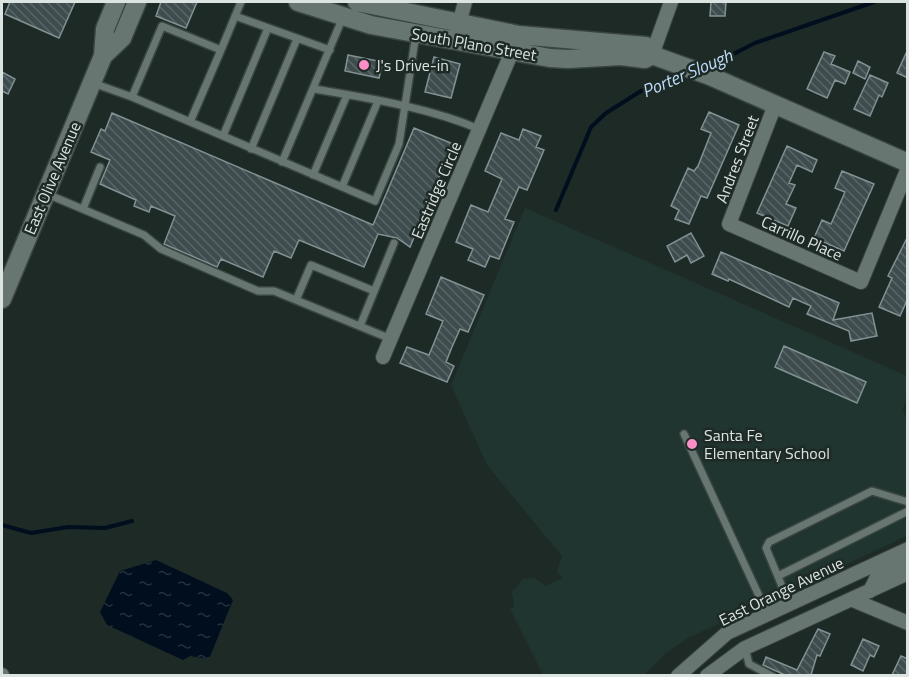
<svg xmlns="http://www.w3.org/2000/svg" width="909" height="677" viewBox="0 0 909 677" font-family="'Titillium Web',sans-serif">
	<style>
		.built { fill: #213530 }
		.water { fill: url(#water-ripples) }
		.lines { fill: none; stroke-linecap: round; stroke-linejoin: round }
		.stream { stroke: #000e1e; stroke-width: 4 }
		.building { fill: url(#building-back-hatch); stroke: #829194; stroke-width: 1.5 }
		.service-casing { stroke: #3a4441; stroke-width: 10 }
		.minor-casing { stroke: #3a4441; stroke-width: 16 }
		.secondary-casing { stroke: #3a4441; stroke-width: 21 }
		.service { stroke: #687672; stroke-width: 7 }
		.minor { stroke: #687672; stroke-width: 14 }
		.secondary { stroke: #687672; stroke-width: 18 }
		.poi-dot { fill: #fa8fc7; stroke: #1e2a26; stroke-width: 2 }
		.labels { text-anchor: middle; dominant-baseline: central; stroke-width: 5; stroke-linejoin: round; paint-order: stroke }
		.street-label { font-size: 16px; fill: #dce4e1; stroke: #1e2a26 }
		.poi-label { font-size: 16px; fill: #dce4e1; stroke: #1e2a26; text-anchor: start }
		.water-label { font-size: 18px; font-style: italic; fill: #bddcf8; stroke: #1e2a26 }
	</style>
	<defs>
		<pattern id="water-ripples" width="26" height="14" patternUnits="userSpaceOnUse" patternTransform="scale(1.5)"><rect width="26" height="14" fill="#000e1e"/><path d="M2 4q2-2 4 0t4 0M15 11q2-2 4 0t4 0" fill="none" stroke="#25313e"/></pattern>
		<pattern id="building-back-hatch" width="6" height="6" patternUnits="userSpaceOnUse" patternTransform="scale(1.5)"><rect width="6" height="6" fill="#3e4c4e"/><path d="M-1 5l2 2M0 0l6 6M5-1l2 2" fill="none" stroke="#596667"/></pattern>
	</defs>
	<rect width="100%" height="100%" fill="#1e2a26"/>
	<!-- built -->
	<path class="built" d="M525,208L907,376V392L903,410L908,423L907,536L688,638L667,652L644,675H543L510,609L514,607L512,592L523,579L535,578L546,586L563,578L557,571L562,556L487,465L451,385Z"/>
	<!-- water -->
	<path class="water" d="M156,560L227,593L233,600L209,659L190,656L183,660L107,625L100,612L120,571Z"/>
	<g class="lines">
		<!-- stream -->
		<path class="stream" d="M708,67L755,43L874,2
			M556,210L591,127L606,113L641,91L690,75
			M2,525L31,533L68,527L105,528L132,521"/>
	</g>
	<!-- building -->
	<path class="building" d="M10,2H75L59,38L5,14Z
		M161,2H197L186,28L156,16Z
		M711,2H726L725,16H710Z
		M908,49V78L897,73Z
		M824,52L835,56L831,64L850,72L845,84L835,80L827,98L807,89Z
		M348,55L383,62L379,78L345,71Z
		M434,57L460,64L451,98L425,92Z
		M858,61L870,67L865,79L853,73Z
		M2,72L15,79L8,94L2,91Z
		M870,75L888,83L882,97L879,95L870,116L854,109Z
		M709,112L739,125L707,198L701,196L689,224L675,219L679,210L671,206L688,168L694,171L698,166L711,133L701,129Z
		M112,113L373,225L414,128L453,144L410,247L397,238L378,234L364,267L299,240L291,258L274,251L263,277L221,259L217,267L164,244L175,216L151,206L149,212L134,206L136,200L100,184L110,160L91,152L101,129L105,131Z
		M523,129L541,136L536,147L544,150L527,190L519,187L505,219L514,222L499,259L490,256L485,267L468,260L473,249L456,242L471,205L488,212L502,179L485,171L501,133L519,140Z
		M787,146L817,160L812,172L797,165L789,183L795,185L786,204L796,208L788,226L757,213Z
		M842,171L874,184L844,251L814,238L822,220L831,224L845,192L835,188Z
		M691,233L704,256L691,263L687,255L675,262L667,246Z
		M908,236V298L900,316L879,307L892,278L888,276Z
		M721,252L839,303L833,320L872,313L877,336L851,341L849,331L807,314L811,306L793,298L789,307L729,279L728,281L712,274Z
		M441,277L484,295L468,332L460,329L452,347L446,362L454,366L447,382L400,363L407,347L429,355L443,321L426,314Z
		M784,346L866,382L857,403L775,367Z
		M818,629L830,634L820,656L817,655L811,675H785L763,665L766,657L797,670Z
		M863,639L879,646L874,657L870,655L863,671L851,665Z
		M901,656L908,659V672L906,675H892Z"/>
	<g class="lines">
		<!-- service casing -->
		<g class="service-casing">
			<path id="service" d="M235,16L330,50
				M93,83L132,97L375,201L399,144L416,34
				M315,89C371,99 427,107 479,129
				M132,97L162,26L221,50L241,2
				M190,122L221,50
				M223,136L268,28
				M251,149L297,39
				M282,162L343,17
				M313,175L347,95
				M342,187L378,101
				M47,194L144,235L161,249L258,291H274L391,339
				M83,209L100,167
				M296,300L311,265L374,291
				M360,326L394,243
				M684,434L767,613
				M778,576L908,511
				M789,603L766,548L769,542L872,491L908,502
				M745,648L749,664L772,676"/>
		</g>
		<!-- minor casing -->
		<g class="minor-casing">
			<path id="minor" d="M457,31L465,2
				M652,55L671,2
				M775,105L729,224L861,282L908,168
				M383,357L516,42
				M870,591L877,577L903,561
				M853,600L908,623
				M2,675V676
				M678,676L727,633L908,549
				M707,676L745,648L908,573"/>
		</g>
		<!-- secondary casing -->
		<g class="secondary-casing">
			<path id="secondary" d="M298,2L371,25L550,58L568,59L621,56L645,59L652,55
				M357,2L519,35L646,46L652,55L710,76L908,163
				M103,56L122,38L137,2
				M2,299L103,56L105,29L116,2"/>
		</g>
		<!-- service -->
		<use href="#service" class="service"/>
		<!-- minor -->
		<use href="#minor" class="minor"/>
		<!-- secondary -->
		<use href="#secondary" class="secondary"/>
	</g>
	<!-- markers -->
	<g class="poi-dot">
		<circle cx="364" cy="65" r="6"/>
		<circle cx="692" cy="444" r="6"/>
	</g>
	<g class="labels">
		<!-- street labels -->
		<g class="street-label">
			<text transform="translate(474 44) rotate(10)">South Plano Street</text>
			<text transform="translate(737 159) rotate(-69)">Andres Street</text>
			<text transform="translate(52 178) rotate(-67)">East Olive Avenue</text>
			<text transform="translate(436 190) rotate(-67)">Eastridge Circle</text>
			<text transform="translate(802 238) rotate(24)">Carrillo Place</text>
			<text transform="translate(781 591) rotate(-26)">East Orange Avenue</text>
		</g>
		<!-- poi labels -->
		<g class="poi-label">
			<text x="376" y="65">J's Drive-in</text>
			<text x="704" y="435">Santa Fe<tspan x="704" dy="18">Elementary School</tspan></text>
		</g>
		<!-- water labels -->
		<g class="water-label">
			<text transform="translate(687 73) rotate(-23)">Porter Slough</text>
		</g>
	</g>
	<!-- border -->
	<rect width="909" height="677" fill="none" stroke="#dce4e1" stroke-width="6"/>
</svg>
